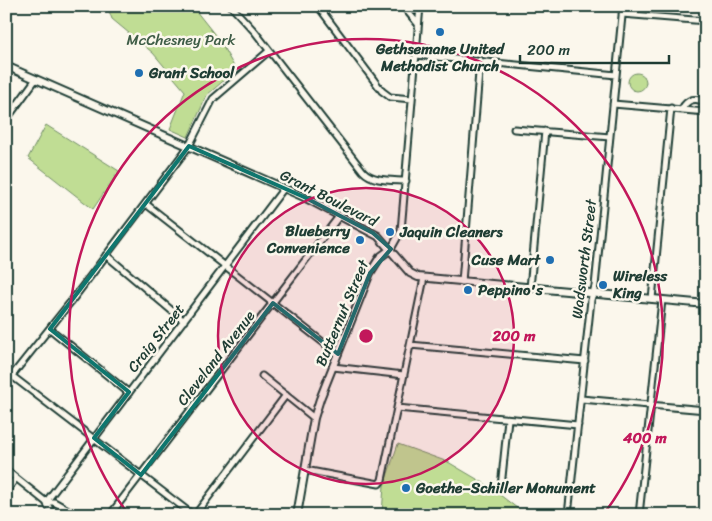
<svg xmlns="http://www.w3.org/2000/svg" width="712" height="521" viewBox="0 0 712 521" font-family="Sriracha,sans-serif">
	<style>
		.green { fill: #c0dd94; stroke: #708d64 }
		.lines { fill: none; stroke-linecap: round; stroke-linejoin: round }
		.minor-casing { stroke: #1f3d34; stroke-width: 9 }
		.tertiary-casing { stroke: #1f3d34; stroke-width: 10 }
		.minor { stroke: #fbf7ec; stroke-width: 5 }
		.tertiary { stroke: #fbf7ec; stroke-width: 6 }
		.marked { fill: none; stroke: #0f766e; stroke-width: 4; stroke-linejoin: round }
		.ring { fill: none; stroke: #c2185b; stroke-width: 2.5 }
		.poi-dot { fill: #1f6fb2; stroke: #fbf7ec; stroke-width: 2 }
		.labels { text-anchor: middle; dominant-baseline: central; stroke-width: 5; stroke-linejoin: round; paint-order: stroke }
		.park-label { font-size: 15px; fill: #3f5d47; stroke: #fbf7ec }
		.poi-label { font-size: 15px; font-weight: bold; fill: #1f3d34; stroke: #fbf7ec; text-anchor: start }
		.street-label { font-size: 15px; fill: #1f3d34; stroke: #fbf7ec }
		.centre { fill: #c2185b; stroke: #fbf7ec; stroke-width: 2.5 }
		.ring-label { font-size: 15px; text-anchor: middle; font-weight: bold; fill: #c2185b; stroke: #fbf7ec; stroke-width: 5; stroke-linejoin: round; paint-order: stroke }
	</style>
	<rect width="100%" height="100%" fill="#fbf7ec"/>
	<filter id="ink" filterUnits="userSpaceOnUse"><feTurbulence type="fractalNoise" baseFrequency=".02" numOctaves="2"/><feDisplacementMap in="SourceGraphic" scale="10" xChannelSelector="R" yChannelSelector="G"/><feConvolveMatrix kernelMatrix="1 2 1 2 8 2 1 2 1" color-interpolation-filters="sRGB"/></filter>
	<g filter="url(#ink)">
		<!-- green -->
		<path class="green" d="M100,6H192L219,40L236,70L207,95L188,137L170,129L185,91L153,53L112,19L109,11Z
			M628 82a9 9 0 1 1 18 0a9 9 0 1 1-18 0Z
			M46,125L119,171L93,209L28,158Z
			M398,444L448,462L487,485L526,515H382L384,485Z"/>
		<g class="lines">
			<!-- minor casing -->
			<g class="minor-casing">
				<path id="minor" d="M231,6L255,32L363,171C373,182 392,180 406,181
					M318,6L382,91L390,97L412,99
					M403,6L418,24
					M6,7L7,6
					M622,14L706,21
					M416,55L616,75
					M613,104L706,112
					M682,109C687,99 697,96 706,104
					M6,120L36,79
					M514,129L610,137
					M146,204L338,354
					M391,249L401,231L420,6
					M106,255L184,321
					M462,282L480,60
					M530,288L545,131
					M652,299L671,108
					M50,329L129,393
					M410,345L585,361
					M333,367L404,375
					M12,376L193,515
					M262,376L314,418
					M6,383L73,299L189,146L213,99L269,51
					M581,399L706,410
					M397,408L578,425
					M6,470L46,502L53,515
					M305,470L379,484L382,480L424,278
					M501,487L508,419
					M6,492L16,478
					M46,502L284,188
					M46,502H54L77,515
					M110,515L340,215
					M195,515L286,395
					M568,515L591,300L595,286L623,6
					M639,515L662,300"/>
			</g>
			<!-- tertiary casing -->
			<g class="tertiary-casing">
				<path id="tertiary" d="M6,66L304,197L378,236L410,273L418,277L706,304
					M297,515L314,418L320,399L370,273L380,257L391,249"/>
			</g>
			<!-- minor -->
			<use href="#minor" class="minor"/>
			<!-- tertiary -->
			<use href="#tertiary" class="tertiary"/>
		</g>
	</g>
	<!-- marked area -->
	<path class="marked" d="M189,146L304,197L373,233L391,249L370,273L338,354L273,303L141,475L94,438L129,392L50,329Z"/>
	<!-- distance rings -->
	<circle cx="366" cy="336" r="148" fill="#c2185b" fill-opacity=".12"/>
	<g class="ring">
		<circle cx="366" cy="336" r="148"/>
		<path d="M129 515A297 297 0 1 1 603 515"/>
	</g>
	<!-- markers -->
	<g class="poi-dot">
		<circle cx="440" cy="32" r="5"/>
		<circle cx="139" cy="73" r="5"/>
		<circle cx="390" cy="232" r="5"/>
		<circle cx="360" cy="240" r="5"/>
		<circle cx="550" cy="260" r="5"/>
		<circle cx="603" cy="285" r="5"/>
		<circle cx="468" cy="290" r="5"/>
		<circle cx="406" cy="488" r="5"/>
	</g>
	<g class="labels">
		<!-- park labels -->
		<g class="park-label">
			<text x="181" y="40">McChesney Park</text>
		</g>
		<!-- poi labels -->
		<g class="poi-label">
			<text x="440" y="49" text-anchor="middle">Gethsemane United<tspan x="440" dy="17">Methodist Church</tspan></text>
			<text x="149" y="73">Grant School</text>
			<text x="350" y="231" text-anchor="end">Blueberry<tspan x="350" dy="17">Convenience</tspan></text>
			<text x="400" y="232">Jaquin Cleaners</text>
			<text x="540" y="260" text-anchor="end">Cuse Mart</text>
			<text x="613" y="276">Wireless<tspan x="613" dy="17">King</tspan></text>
			<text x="478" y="290">Peppino's</text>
			<text x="416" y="488">Goethe–Schiller Monument</text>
		</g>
		<!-- street labels -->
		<g class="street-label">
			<text transform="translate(329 198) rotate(27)">Grant Boulevard</text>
			<text transform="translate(584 259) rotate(-83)">Wadsworth Street</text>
			<text transform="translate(342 313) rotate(-67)">Butternut Street</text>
			<text transform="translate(156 338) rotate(-52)">Craig Street</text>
			<text transform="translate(216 358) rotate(-52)">Cleveland Avenue</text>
		</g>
	</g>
	<circle cx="366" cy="336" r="8" class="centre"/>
	<g class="ring-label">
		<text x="514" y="341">200 m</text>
		<text x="645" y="443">400 m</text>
	</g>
	<!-- margin -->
	<rect width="712" height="521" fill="none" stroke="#fbf7ec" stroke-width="25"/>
	<rect x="12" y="12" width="687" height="496" fill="none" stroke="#1f3d34" stroke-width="2" filter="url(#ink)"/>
	<!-- scale -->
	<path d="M520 55v8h149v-8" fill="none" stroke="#1f3d34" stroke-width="2.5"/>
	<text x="527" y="55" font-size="15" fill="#1f3d34" stroke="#fbf7ec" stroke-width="4" paint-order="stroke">200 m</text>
</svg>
